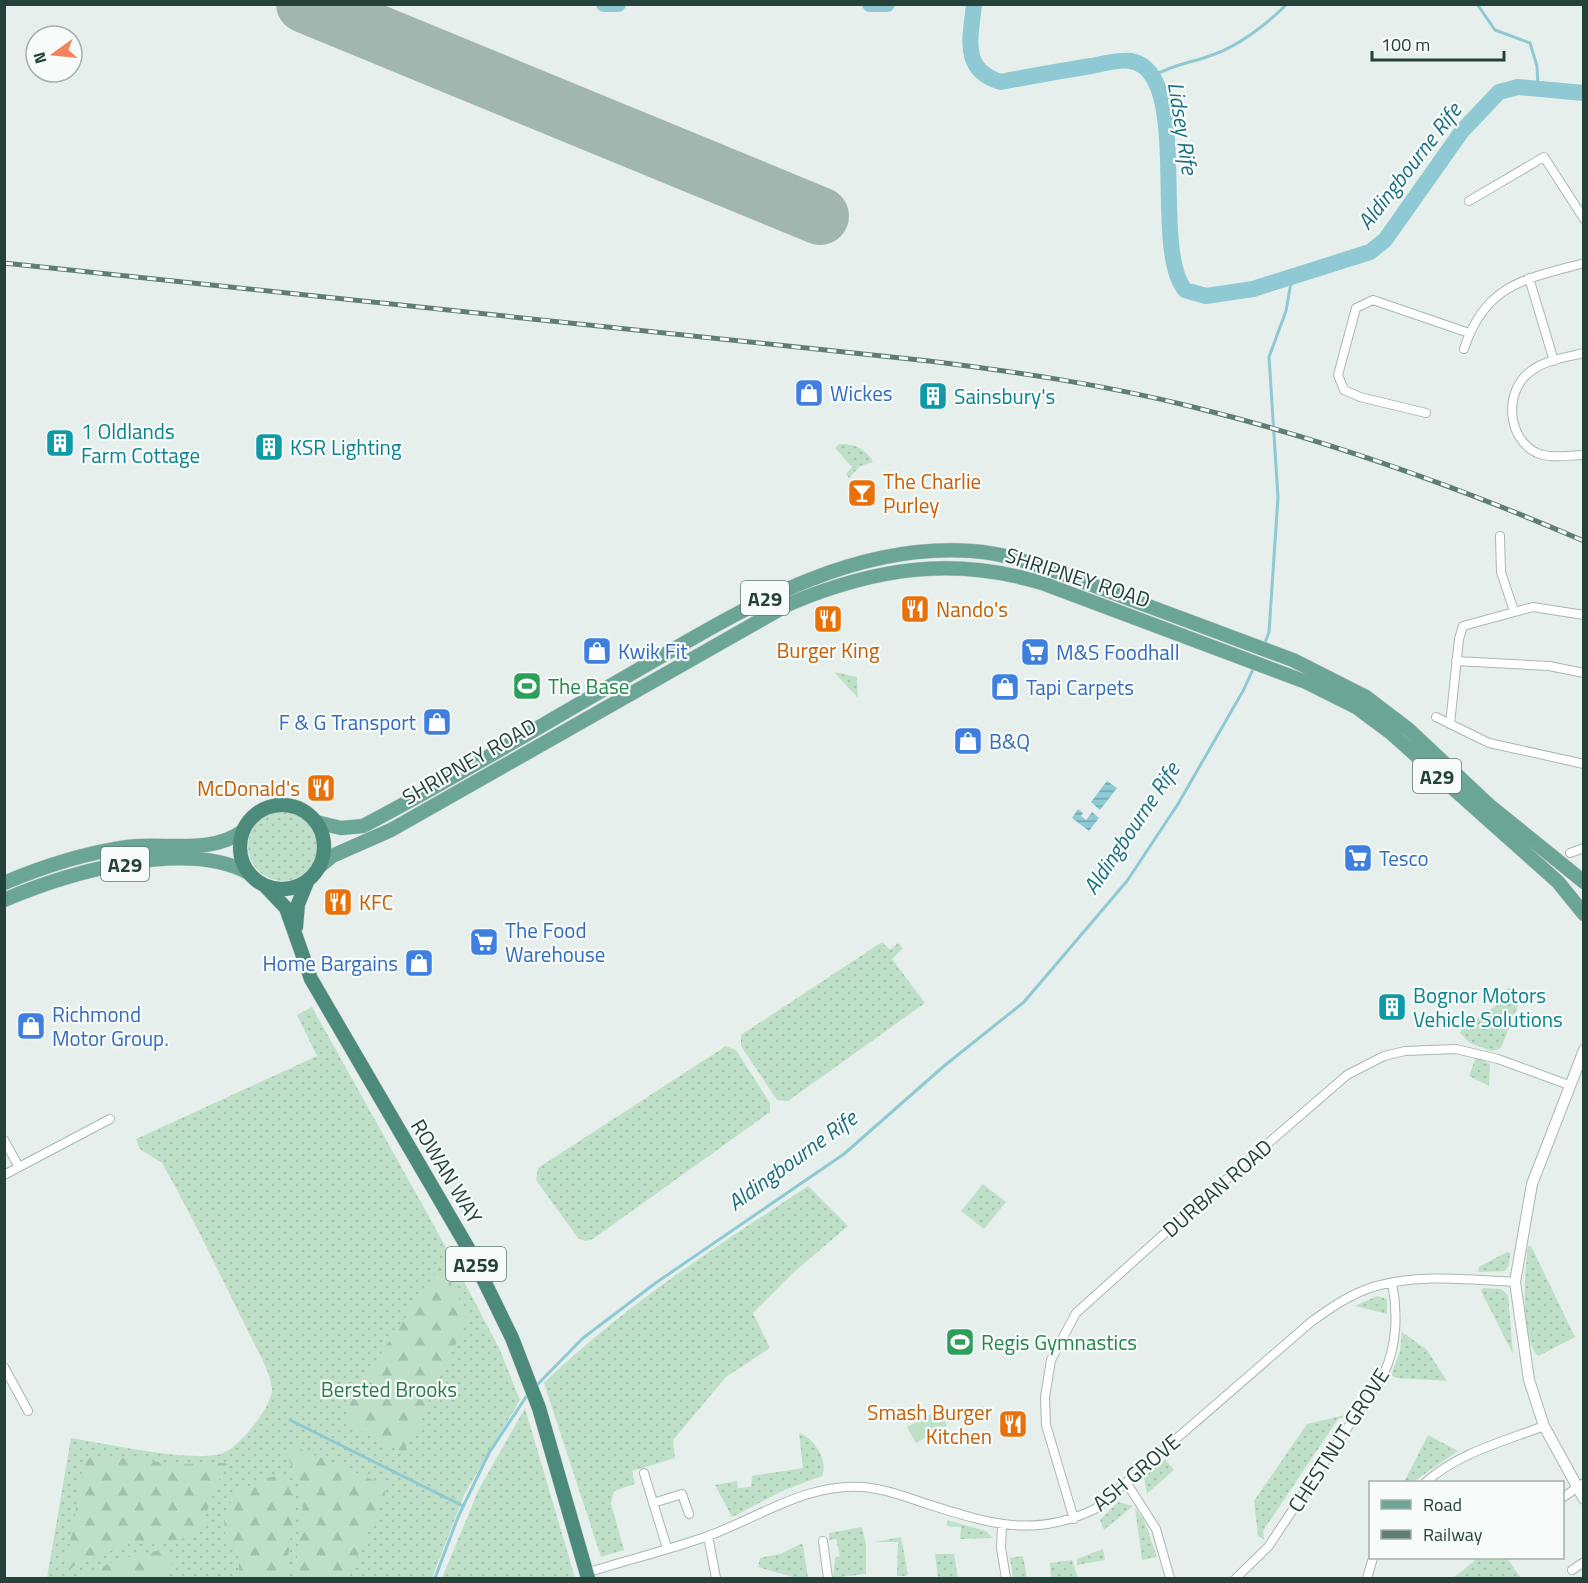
<svg xmlns="http://www.w3.org/2000/svg" width="1588" height="1583" viewBox="0 0 1588 1583" font-family="'Titillium Web',sans-serif">
	<style>
		.grass { fill: url(#grass-dots) }
		.forest { fill: url(#forest-firs) }
		.garden { fill: #bfe0c8 }
		.water { fill: url(#water-rules) }
		.lines { fill: none; stroke-linecap: round; stroke-linejoin: round }
		.stream { stroke: #8ec9d4; stroke-width: 3 }
		.river { stroke: #8ec9d4; stroke-width: 16 }
		.runway { stroke: #a2b6b0; stroke-width: 58 }
		.minor-casing { stroke: #a8b8b2; stroke-width: 10 }
		.tertiary-casing { stroke: #a8b8b2; stroke-width: 12 }
		.primary-casing { stroke: #c2cac8; stroke-width: 15 }
		.trunk-casing { stroke: #c2cac8; stroke-width: 15 }
		.minor { stroke: #fff; stroke-width: 8 }
		.tertiary { stroke: #fff; stroke-width: 10 }
		.primary { stroke: #6aa596; stroke-width: 14 }
		.trunk { stroke: #4c8a7c; stroke-width: 14 }
		.rail-casing { stroke: #5f7d75; stroke-width: 5 }
		.rail { stroke: #f7fbf9; stroke-width: 3; stroke-dasharray: 9; stroke-linecap: butt }
		.labels { text-anchor: middle; dominant-baseline: central; stroke-width: 4.5; stroke-linejoin: round; paint-order: stroke }
		.shield { fill: #f7fbf9; stroke: #637a73; stroke-width: 1.5 }
		.shield-label { font-size: 20px; font-weight: bold; fill: #24423a }
		.shop-label { font-size: 21px; fill: #366cbe; stroke: #f7fbf9; text-anchor: start }
		.culture-label { font-size: 21px; fill: #0d838f; stroke: #f7fbf9; text-anchor: start }
		.food-label { font-size: 21px; fill: #c56008; stroke: #f7fbf9; text-anchor: start }
		.street-label { font-size: 21px; fill: #24423a; stroke: #f7fbf9 }
		.leisure-label { font-size: 21px; fill: #27864d; stroke: #f7fbf9; text-anchor: start }
		.park-label { font-size: 21px; fill: #2d7a4b; stroke: #f7fbf9 }
		.water-label { font-size: 22px; font-style: italic; fill: #1c6f80; stroke: #f7fbf9 }
	</style>
	<defs>
		<pattern id="grass-dots" width="8" height="8" patternUnits="userSpaceOnUse" patternTransform="scale(1.5)"><rect width="8" height="8" fill="#bfe0c8"/><path d="M2 2h.1M6 6h.1" fill="none" stroke="#a4c1ad" stroke-width="1.8" stroke-linecap="round"/></pattern>
		<pattern id="forest-firs" width="22" height="20" patternUnits="userSpaceOnUse" patternTransform="scale(1.5)"><rect width="22" height="20" fill="#bfe0c8"/><path d="M5 1l3.5 6h-7zM16 11l3.5 6h-7z" fill="#a4c1ad"/></pattern>
		<pattern id="water-rules" width="6" height="5" patternUnits="userSpaceOnUse" patternTransform="scale(1.5)"><rect width="6" height="5" fill="#8ec9d4"/><path d="M0 2.5h6" fill="none" stroke="#74a5ad"/></pattern>
	</defs>
	<rect width="100%" height="100%" fill="#e6efeb"/>
	<!-- grass -->
	<path class="grass" d="M839,444C854,443 866,449 873,462L860,466L849,478L846,474L852,467L835,448Z
		M834,672L857,677L858,698Z
		M248 846a35 35 0 1 1 70 0a35 35 0 1 1-70 0Z
		M882,942L890,950L898,943L903,948L892,959L925,1003L788,1101L777,1100L741,1046V1035Z
		M1512,986L1519,1003L1501,1048L1492,1051L1470,1043L1460,1033L1463,1028L1497,1005L1493,998Z
		M312,1007L442,1240L499,1348L520,1400L465,1493L432,1578H47L71,1438C109,1444 186,1462 221,1454C237,1450 274,1405 272,1388C269,1367 254,1345 245,1325C218,1271 192,1215 162,1163L140,1149L136,1139L317,1056L297,1015Z
		M726,1046L736,1050L770,1103V1112L593,1239L585,1241L578,1238L536,1180L538,1168Z
		M1476,1057L1490,1064L1489,1086L1469,1076Z
		M983,1184L1006,1202L984,1229L961,1211Z
		M808,1186L848,1226L793,1273L753,1313L770,1348L726,1377L673,1440L675,1458L632,1471L635,1484L614,1491L611,1503L624,1550L601,1557L544,1383C623,1306 716,1247 808,1186Z
		M1528,1246H1531L1575,1337L1538,1356C1519,1335 1525,1273 1528,1246Z
		M1507,1252L1510,1253L1509,1265L1505,1271L1478,1272L1479,1267Z
		M1483,1288L1501,1289L1508,1295L1513,1354L1481,1291Z
		M1377,1296L1387,1299V1314L1355,1306Z
		M1402,1332L1427,1350L1447,1381L1397,1378L1391,1375L1400,1351Z
		M525,1408L575,1578H442L479,1489Z
		M1345,1415V1417L1338,1419L1263,1531L1264,1539L1258,1536L1254,1501L1307,1424Z
		M799,1433C814,1438 829,1461 822,1476L784,1490L732,1517L715,1485L737,1481L738,1488L751,1487L752,1476L803,1468Z
		M1428,1435L1458,1451L1413,1482H1404Z
		M1165,1459L1174,1470L1147,1494L1144,1477Z
		M1118,1502L1133,1506L1104,1530L1100,1520Z
		M1135,1508L1144,1520L1157,1557L1142,1560Z
		M947,1520L986,1531L993,1538L960,1539L961,1527L947,1526Z
		M862,1527L866,1544V1574L833,1578L835,1558L840,1556L836,1539L829,1540V1533Z
		M901,1537L908,1574L906,1576H897L898,1542H875Z
		M801,1544L803,1545L808,1578H797L758,1567L760,1558L780,1554Z
		M1103,1549L1105,1560L1077,1565V1559Z
		M935,1554H954L958,1578H938Z
		M1023,1556L1027,1578H1013L1010,1558Z
		M1478,1558H1507L1521,1578H1453Z
		M1072,1560L1078,1578H1051L1050,1563Z"/>
	<!-- forest -->
	<path class="forest" d="M441,1265L466,1312V1323L430,1397L420,1425L403,1452L344,1422L354,1393Z
		M286,1443L385,1485V1495L348,1578H295C296,1550 307,1516 300,1488C296,1469 288,1466 286,1443Z
		M92,1455L177,1464L229,1463L220,1477L198,1535L177,1540L125,1542L109,1552L78,1563L65,1573L83,1466Z
		M284,1475L293,1482L294,1514L285,1578H239C239,1571 240,1561 237,1555C235,1549 229,1545 227,1539C214,1502 252,1477 284,1475Z
		M166,1550L172,1552V1563L161,1578H80C106,1563 136,1552 166,1550Z"/>
	<!-- garden -->
	<path class="garden" d="M939,1410L947,1426L916,1443L907,1427Z"/>
	<!-- water -->
	<path class="water" d="M1107,781L1117,788L1100,810L1091,802Z
		M1078,809L1083,813L1081,816L1086,820L1092,812L1099,818L1089,831L1072,818Z"/>
	<g class="lines">
		<!-- stream -->
		<path class="stream" d="M1477,4L1495,30L1530,43L1537,66L1538,87
			M1153,76C1176,63 1192,63 1215,54C1240,45 1268,23 1287,4
			M1264,645L1269,632L1278,497L1269,357L1286,311L1292,277
			M535,1387L583,1338L657,1282L844,1154L944,1066L1024,1002L1127,881L1178,804L1243,691L1254,667
			M290,1420L463,1506
			M435,1578L458,1517L489,1453L528,1394"/>
		<!-- river -->
		<path class="river" d="M604,4H618
			M870,4H887
			M974,4C971,37 960,70 1001,82C1031,76 1061,71 1091,66C1103,64 1118,59 1131,61C1193,72 1150,248 1185,290L1206,296L1253,289L1370,252L1385,240L1462,131L1499,92L1518,87L1584,93"/>
		<!-- runway -->
		<path class="runway" d="M305,4L820,216"/>
		<!-- minor casing -->
		<g class="minor-casing">
			<path id="minor" d="M1469,201L1544,157L1584,219
				M1529,278L1554,361
				M1464,349C1485,284 1525,279 1584,263
				M1584,353C1567,357 1545,360 1531,371C1504,390 1506,438 1537,453C1551,459 1569,455 1584,455
				M1426,413L1360,397L1344,390L1338,375L1356,308L1373,300L1469,333
				M1500,536L1501,572L1514,611
				M1456,661L1549,666L1584,673
				M1436,717L1489,743L1584,764
				M1450,724L1459,639L1463,626L1533,607L1584,615
				M1570,853L1584,848
				M4,1140L19,1167
				M4,1175L110,1119
				M4,1367L28,1411
				M644,1473L667,1548
				M1126,1482L1156,1529L1170,1578
				M1426,1482C1458,1453 1505,1441 1544,1426
				M1562,1498L1584,1483
				M653,1503L682,1494L689,1514
				M1074,1519L1046,1425L1045,1397L1051,1360L1076,1313L1184,1216L1347,1075L1384,1056L1405,1051L1456,1049L1498,1059L1569,1085
				M1002,1525L1001,1548L1006,1578
				M708,1536L716,1578
				M823,1541L828,1578
				M1572,1570L1584,1562
				M586,1573C627,1560 669,1550 708,1536C760,1517 806,1483 863,1487C884,1489 904,1496 924,1503C987,1523 1033,1539 1095,1509L1311,1322C1329,1309 1346,1297 1367,1289C1412,1273 1467,1279 1515,1282
				M1236,1578L1268,1547L1384,1373C1397,1346 1398,1312 1392,1283
				M1367,1578L1373,1558"/>
		</g>
		<!-- tertiary casing -->
		<g class="tertiary-casing">
			<path id="tertiary" d="M1584,1050L1532,1184L1515,1282L1529,1380L1544,1426L1584,1499"/>
		</g>
		<!-- primary casing -->
		<g class="primary-casing">
			<path id="primary" d="M316,822L341,828L363,826C455,778 545,723 636,671C739,612 847,542 972,551C1003,553 1032,563 1060,573L1293,660L1366,697L1408,729L1490,806L1584,882
				M320,866L332,856L391,830L789,604C875,568 952,556 1042,583L1306,682L1356,707L1391,733L1558,882L1584,914
				M4,883C44,866 85,853 127,847C166,842 210,855 243,831
				M4,900C67,873 185,838 249,873"/>
		</g>
		<!-- trunk casing -->
		<g class="trunk-casing">
			<path id="trunk" d="M240 847a42 42 0 1 1 84 0a42 42 0 1 1-84 0Z
				M266,887L286,908L311,979L468,1248L512,1338L539,1408L588,1578
				M296,927L298,904L307,882"/>
		</g>
		<!-- minor -->
		<use href="#minor" class="minor"/>
		<!-- tertiary -->
		<use href="#tertiary" class="tertiary"/>
		<!-- primary -->
		<use href="#primary" class="primary"/>
		<!-- trunk -->
		<use href="#trunk" class="trunk"/>
		<!-- rail casing -->
		<g class="rail-casing">
			<path id="rail" d="M4,263L929,361C1017,372 1106,385 1193,407C1327,440 1456,486 1584,541"/>
		</g>
		<!-- rail -->
		<use href="#rail" class="rail"/>
	</g>
	<!-- icons -->
	<defs>
		<g id="shop-square" transform="scale(1.5)"><rect x="-9" y="-9" width="18" height="18" rx="4" fill="#3f7fe0" stroke="#f7fbf9"/><path d="M-5-2.5h2.3a2.7 3.5 0 0 1 5.4 0H5L5.5 6h-11ZM-1.5-2.5h3a1.5 2.3 0 0 0-3 0Z" fill="#fff"/></g>
		<g id="building-square" transform="scale(1.5)"><rect x="-9" y="-9" width="18" height="18" rx="4" fill="#0f9aa8" stroke="#f7fbf9"/><path d="M-4-6H4V6H1V3H-1V6H-4ZM-2.5-4.3h1.7v1.8h-1.7ZM.8-4.3h1.7v1.8H.8ZM-2.5-1h1.7V.8h-1.7ZM.8-1h1.7V.8H.8Z" fill="#fff"/></g>
		<g id="bar-square" transform="scale(1.5)"><rect x="-9" y="-9" width="18" height="18" rx="4" fill="#e8710a" stroke="#f7fbf9"/><path d="M-6-5H6L.8 .8V4.5H3.5V6h-7V4.5H-.8V.8Z" fill="#fff"/></g>
		<g id="restaurant-square" transform="scale(1.5)"><rect x="-9" y="-9" width="18" height="18" rx="4" fill="#e8710a" stroke="#f7fbf9"/><path d="M-5-6h1v4h1v-4h1v4h1v-4h1v5L-1.5 .5V6h-2V.5L-5-1ZM5-6V6H3V1.5H1.5Q1.5-4 5-6Z" fill="#fff"/></g>
		<g id="supermarket-square" transform="scale(1.5)"><rect x="-9" y="-9" width="18" height="18" rx="4" fill="#3f7fe0" stroke="#f7fbf9"/><path d="M-6-5.5h2.5l.6 2H6L4.5 2H-2.5L-4.4-4H-6ZM-1.5 3.2a1.3 1.3 0 1 0 .1 0ZM3 3.2a1.3 1.3 0 1 0 .1 0Z" fill="#fff"/></g>
		<g id="stadium-square" transform="scale(1.5)"><rect x="-9" y="-9" width="18" height="18" rx="4" fill="#2e9e5b" stroke="#f7fbf9"/><path d="M0-5a6.5 5 0 1 0 0 10a6.5 5 0 1 0 0-10ZM-3.5-1.8h7v3.6h-7Z" fill="#fff"/></g>
	</defs>
	<g fill-rule="evenodd">
		<use href="#shop-square" x="809" y="393"/>
		<use href="#building-square" x="933" y="396"/>
		<use href="#building-square" x="60" y="443"/>
		<use href="#building-square" x="269" y="447"/>
		<use href="#bar-square" x="862" y="493"/>
		<use href="#restaurant-square" x="915" y="609"/>
		<use href="#restaurant-square" x="828" y="619"/>
		<use href="#shop-square" x="597" y="651"/>
		<use href="#supermarket-square" x="1035" y="652"/>
		<use href="#stadium-square" x="527" y="686"/>
		<use href="#shop-square" x="1005" y="687"/>
		<use href="#shop-square" x="437" y="722"/>
		<use href="#shop-square" x="968" y="741"/>
		<use href="#restaurant-square" x="321" y="788"/>
		<use href="#supermarket-square" x="1358" y="858"/>
		<use href="#restaurant-square" x="338" y="902"/>
		<use href="#supermarket-square" x="484" y="942"/>
		<use href="#shop-square" x="419" y="963"/>
		<use href="#building-square" x="1392" y="1007"/>
		<use href="#shop-square" x="31" y="1026"/>
		<use href="#stadium-square" x="960" y="1342"/>
		<use href="#restaurant-square" x="1013" y="1424"/>
	</g>
	<g class="labels">
		<!-- shield labels -->
		<g class="shield">
			<rect x="741" y="581" width="48" height="34" rx="4.5"/>
			<rect x="1413" y="759" width="48" height="34" rx="4.5"/>
			<rect x="101" y="847" width="48" height="34" rx="4.5"/>
			<rect x="446" y="1247" width="60" height="34" rx="4.5"/>
		</g>
		<g class="shield-label">
			<text x="765" y="598">A29</text>
			<text x="1437" y="776">A29</text>
			<text x="125" y="864">A29</text>
			<text x="476" y="1264">A259</text>
		</g>
		<!-- shop labels -->
		<g class="shop-label">
			<text x="830" y="393">Wickes</text>
			<text x="618" y="651">Kwik Fit</text>
			<text x="1056" y="652">M&amp;S Foodhall</text>
			<text x="1026" y="687">Tapi Carpets</text>
			<text x="416" y="722" text-anchor="end">F &amp; G Transport</text>
			<text x="989" y="741">B&amp;Q</text>
			<text x="1379" y="858">Tesco</text>
			<text x="505" y="930">The Food<tspan x="505" dy="24">Warehouse</tspan></text>
			<text x="398" y="963" text-anchor="end">Home Bargains</text>
			<text x="52" y="1014">Richmond<tspan x="52" dy="24">Motor Group.</tspan></text>
		</g>
		<!-- culture labels -->
		<g class="culture-label">
			<text x="954" y="396">Sainsbury's</text>
			<text x="81" y="431">1 Oldlands<tspan x="81" dy="24">Farm Cottage</tspan></text>
			<text x="290" y="447">KSR Lighting</text>
			<text x="1413" y="995">Bognor Motors<tspan x="1413" dy="24">Vehicle Solutions</tspan></text>
		</g>
		<!-- food labels -->
		<g class="food-label">
			<text x="883" y="481">The Charlie<tspan x="883" dy="24">Purley</tspan></text>
			<text x="936" y="609">Nando's</text>
			<text x="828" y="650" text-anchor="middle">Burger King</text>
			<text x="300" y="788" text-anchor="end">McDonald's</text>
			<text x="359" y="902">KFC</text>
			<text x="992" y="1412" text-anchor="end">Smash Burger<tspan x="992" dy="24">Kitchen</tspan></text>
		</g>
		<!-- street labels -->
		<g class="street-label">
			<text transform="translate(1078 577) rotate(18)">SHRIPNEY ROAD</text>
			<text transform="translate(469 761) rotate(-30)">SHRIPNEY ROAD</text>
			<text transform="translate(447 1171) rotate(59)">ROWAN WAY</text>
			<text transform="translate(1217 1188) rotate(-41)">DURBAN ROAD</text>
			<text transform="translate(1338 1440) rotate(-57)">CHESTNUT GROVE</text>
			<text transform="translate(1136 1472) rotate(-40)">ASH GROVE</text>
		</g>
		<!-- leisure labels -->
		<g class="leisure-label">
			<text x="548" y="686">The Base</text>
			<text x="981" y="1342">Regis Gymnastics</text>
		</g>
		<!-- park labels -->
		<g class="park-label">
			<text x="389" y="1389">Bersted Brooks</text>
		</g>
		<!-- water labels -->
		<g class="water-label">
			<text transform="translate(1183 128) rotate(81)">Lidsey Rife</text>
			<text transform="translate(1409 166) rotate(-52)">Aldingbourne Rife</text>
			<text transform="translate(1131 828) rotate(-56)">Aldingbourne Rife</text>
			<text transform="translate(792 1160) rotate(-36)">Aldingbourne Rife</text>
		</g>
	</g>
	<!-- border -->
	<rect width="1588" height="1583" fill="none" stroke="#24423a" stroke-width="12"/>
	<!-- legend -->
	<rect x="1369" y="1481" width="195" height="78" fill="#f7fbf9" stroke="#a3b1ad" stroke-width="1.5"/>
	<rect x="1381" y="1500" width="30" height="9" fill="#6aa596" stroke="#a3b1ad" stroke-width="1.5"/>
	<text x="1423" y="1511" font-size="18" fill="#24423a">Road</text>
	<rect x="1381" y="1530" width="30" height="9" fill="#5f7d75" stroke="#a3b1ad" stroke-width="1.5"/>
	<text x="1423" y="1541" font-size="18" fill="#24423a">Railway</text>
	<!-- north arrow -->
	<g transform="translate(54 54) rotate(255)"><circle r="28" fill="#f7fbf9" stroke="#a3b1ad" stroke-width="1.5"/>
	<path d="M0-4.5L10 22L0 15L-10 22Z" fill="#f4845f"/>
	<text y="-9" font-size="16" font-weight="bold" text-anchor="middle" fill="#24423a">N</text>
	</g>
	<!-- scale -->
	<path d="M1372 51v9h132v-9" fill="none" stroke="#24423a" stroke-width="3"/>
	<text x="1381" y="51" font-size="18" fill="#24423a" stroke="#f7fbf9" stroke-width="4.5" paint-order="stroke">100 m</text>
</svg>
